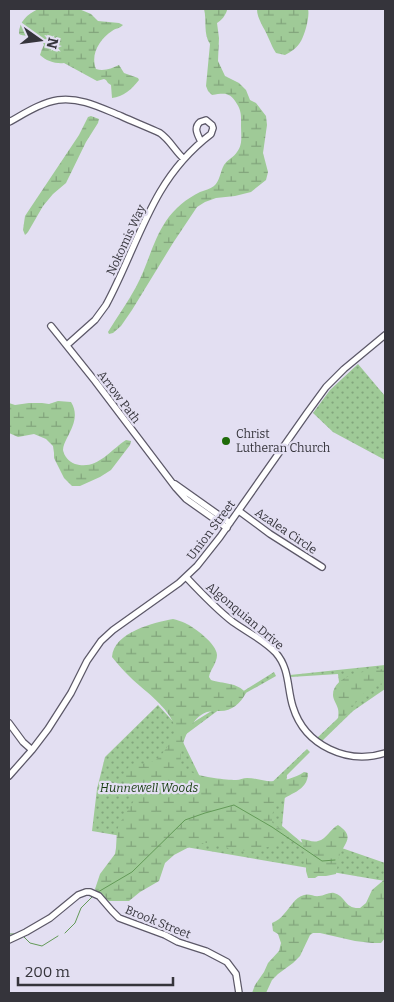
<svg xmlns="http://www.w3.org/2000/svg" width="394" height="1002" viewBox="0 0 394 1002" font-family="Bitter,serif">
	<style>
		.grass { fill: url(#grass-dots) }
		.wetland { fill: url(#wetland-marsh) }
		.lines { fill: none; stroke-linecap: round; stroke-linejoin: round }
		.stream { stroke: #639a58; stroke-width: 1 }
		.minor-casing { stroke: #5c5868; stroke-width: 8 }
		.minor { stroke: #fff; stroke-width: 5.5 }
		.poi-dot { fill: #1e6a09; stroke: #e3dff2; stroke-width: 2 }
		.labels { text-anchor: middle; dominant-baseline: central; stroke-width: 4.5; stroke-linejoin: round; paint-order: stroke }
		.street-label { font-size: 12px; fill: #35343b; stroke: #e3dff2 }
		.poi-label { font-size: 12px; fill: #35343b; stroke: #e3dff2; text-anchor: start }
		.park-label { font-size: 12px; font-style: italic; fill: #173d0f; stroke: #e3dff2 }
	</style>
	<defs>
		<pattern id="grass-dots" width="8" height="8" patternUnits="userSpaceOnUse" patternTransform="scale(1.25)"><rect width="8" height="8" fill="#9fca97"/><path d="M2 2h.1M6 6h.1" fill="none" stroke="#82a57c" stroke-width="1.8" stroke-linecap="round"/></pattern>
		<pattern id="wetland-marsh" width="20" height="14" patternUnits="userSpaceOnUse" patternTransform="scale(1.25)"><rect width="20" height="14" fill="#9fca97"/><path d="M1 5h8M5 5V1M11 12h8M15 12V8" fill="none" stroke="#82a57c"/></pattern>
	</defs>
	<rect width="100%" height="100%" fill="#e3dff2"/>
	<!-- grass -->
	<path class="grass" d="M358,364L385,396V460L333,432L313,413L330,390Z
		M385,665V689L353,711L321,742L317,738L354,703L341,698L338,674L291,677L290,675Z
		M274,672L276,676L228,703L181,738L201,779L267,787L307,749L310,752L287,775L282,826L307,847L336,846L385,863V881L92,831L97,789L105,757L158,705L181,730Z"/>
	<!-- wetland -->
	<path class="wetland" d="M38,9H79L91,14L98,21L119,23L123,25C119,29 116,28 112,31C100,39 90,54 96,69C104,72 112,68 119,65L124,73L138,78L139,80C132,89 123,97 112,98L111,85L108,83L106,80L104,79L97,81L64,63C56,64 46,61 40,55L42,49L44,45C40,33 28,38 19,34C19,21 27,15 38,9Z
		M204,9L227,10C226,15 221,21 217,23L219,38L218,61L225,76L239,83L246,90L250,100L256,103L266,116L267,125L263,153L268,172L266,180L251,192L235,196L216,198L205,202L197,207L173,243L132,310L121,326L113,333L109,334L108,332C117,317 128,302 136,287C148,265 152,242 166,221C175,208 186,199 200,192C205,190 210,189 214,186C220,181 220,172 224,165C227,160 234,157 237,152C243,144 241,136 241,126C241,118 242,112 237,104C230,92 225,93 212,95L208,91L206,86L210,44C203,34 207,20 204,9Z
		M257,9H308C310,16 305,34 301,41C297,48 291,52 285,55L276,53C272,47 271,43 268,37C264,27 257,19 257,9Z
		M91,116L99,119L98,123L86,142L66,183L53,194L43,206L28,232L25,235L23,230L25,216L79,135L88,117Z
		M58,401L71,402C79,415 73,426 67,438C65,442 63,446 63,450C64,456 69,462 75,464C96,470 108,453 123,442L126,440L131,441L130,445L111,470L100,477L80,486H72L64,478L54,458V453L53,446L46,439L34,434L18,437L9,433V403L15,405L29,403H42L49,404Z
		M173,619C177,620 181,621 185,623C194,627 217,644 217,655C217,663 210,670 209,677L211,680C223,684 237,682 246,693C240,704 231,712 218,711C214,711 211,711 207,712C189,718 179,748 181,764C184,768 189,771 193,773C202,777 226,780 236,780C240,780 243,778 247,778C254,778 260,780 267,781C279,782 294,779 304,772L308,773C308,792 288,793 278,803C273,807 272,815 272,822L275,826L287,832L289,836L268,847L250,851L237,850L207,843H201L193,845L174,855L165,863L159,881L140,892L129,901H109L97,893L95,889L100,874L115,854L116,848L117,830L121,821L135,799V795L123,780C127,756 143,769 157,759C164,753 172,740 176,732C174,714 153,697 140,686C131,679 119,666 112,657C114,632 153,623 173,619Z
		M385,669V684C381,685 377,685 373,687C358,693 353,713 338,721C338,717 339,713 338,709C337,704 333,700 333,695C333,674 370,670 385,669Z
		M338,825C356,837 344,843 339,857C337,862 338,868 336,874L326,876H318L315,878H308L306,871V855L301,839C307,839 313,843 318,841C327,839 330,829 338,825Z
		M385,879V938L381,943H372L355,941L320,933H313L310,935L300,956L293,963L278,974L272,980L266,993H252L255,985L264,972L268,963L279,951L281,943L278,934L273,931L272,923C277,921 281,918 284,914C290,908 295,897 304,895C309,893 314,897 319,896C324,896 329,892 334,893C346,896 344,909 360,908L366,903L372,890Z"/>
	<g class="lines">
		<!-- stream -->
		<path class="stream" d="M98,892L132,872L185,820L205,813L234,805L272,827L322,861L335,860
			M65,933L75,923L81,908L92,897
			M9,934H16
			M24,937L30,943L42,946L58,936"/>
		<!-- minor casing -->
		<g class="minor-casing">
			<path id="minor" d="M9,122C24,114 40,103 58,100C81,97 101,108 121,116C134,122 147,127 160,133C170,140 175,151 184,159
				M51,326L95,381L176,488L186,499L227,528
				M67,345L95,320L106,305C126,268 139,228 160,192C173,170 190,150 211,134L213,128L212,125L206,120L200,122C193,128 198,135 201,142
				M175,484L230,523
				M239,511L270,534L322,567
				M186,577C201,593 216,609 233,622C247,632 264,640 276,653C290,669 287,689 293,707C305,746 348,765 385,753
				M9,723L23,742L32,750
				M9,776L32,750L48,729L71,693L87,661L101,641L113,630L179,583L197,566L220,537L307,413L326,387L344,369L385,335
				M9,940L26,932L50,918L78,895L86,892H90L99,896L112,911L119,918L165,935L178,942L206,951L227,962L236,974L239,993"/>
		</g>
		<!-- minor -->
		<use href="#minor" class="minor"/>
	</g>
	<!-- markers -->
	<circle class="poi-dot" cx="226" cy="441" r="5"/>
	<g class="labels">
		<!-- street labels -->
		<g class="street-label">
			<text transform="translate(126 240) rotate(-65)">Nokomis Way</text>
			<text transform="translate(119 397) rotate(53)">Arrow Path</text>
			<text transform="translate(211 530) rotate(-53)">Union Street</text>
			<text transform="translate(286 531) rotate(34)">Azalea Circle</text>
			<text transform="translate(245 616) rotate(40)">Algonquian Drive</text>
			<text transform="translate(158 922) rotate(22)">Brook Street</text>
		</g>
		<!-- poi labels -->
		<g class="poi-label">
			<text x="236" y="434">Christ<tspan x="236" dy="14">Lutheran Church</tspan></text>
		</g>
		<!-- park labels -->
		<g class="park-label">
			<text x="149" y="788">Hunnewell Woods</text>
		</g>
	</g>
	<!-- border -->
	<rect width="394" height="1002" fill="none" stroke="#35343b" stroke-width="20"/>
	<!-- north arrow -->
	<g transform="translate(40 40) rotate(104)" stroke="#e3dff2" stroke-width="4" paint-order="stroke">
	<path d="M0-4L9 19L0 12L-9 19Z" fill="#35343b"/>
	<text y="-8" font-size="14" font-weight="bold" text-anchor="middle" fill="#35343b">N</text>
	</g>
	<!-- scale -->
	<path d="M18 977v8h155v-8" fill="none" stroke="#35343b" stroke-width="2.5"/>
	<text x="25" y="977" font-size="15" fill="#35343b" stroke="#e3dff2" stroke-width="4" paint-order="stroke">200 m</text>
</svg>
